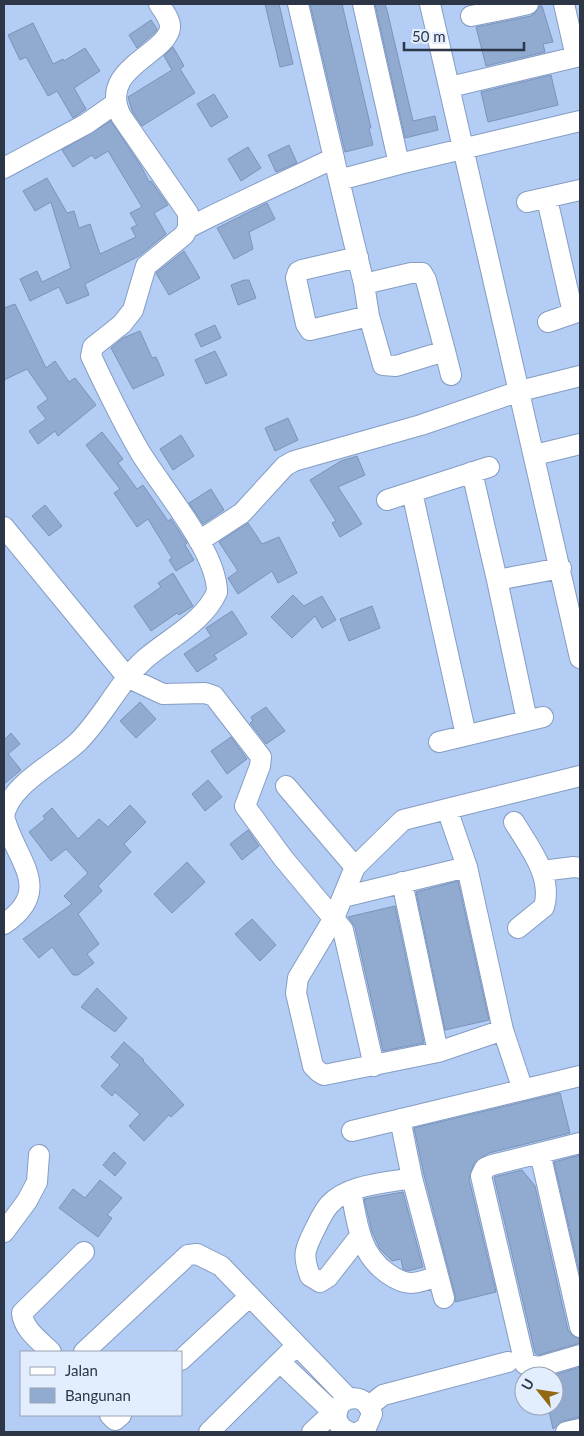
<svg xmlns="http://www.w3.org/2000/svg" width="584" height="1436" viewBox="0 0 584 1436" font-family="Lato,sans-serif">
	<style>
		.building { fill: #91aad0; stroke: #7b93b8 }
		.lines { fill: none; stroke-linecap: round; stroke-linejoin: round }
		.minor-casing { stroke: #859dc3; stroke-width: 22 }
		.minor { stroke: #fff; stroke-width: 20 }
	</style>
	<rect width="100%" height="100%" fill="#b3cdf5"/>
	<!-- building -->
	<path class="building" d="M265,4H279L293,64L280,67Z
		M310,4H342L371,128H369L373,145L345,152Z
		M375,4H385L387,10L413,121L435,116L438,130L405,138Z
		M539,6H542L553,42L543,44L545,52L486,66L476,27L531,16L536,12Z
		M151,20L157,29L156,31L137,48L129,35Z
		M33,23L53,64L63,59L64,61L85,48L100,71L74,88L86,109L73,118L57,91L48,96L26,57L20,60L8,35Z
		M173,47L184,66L180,69L195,93L142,126L132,111L128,97L172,70L164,56Z
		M551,75L558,105L488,122L481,92Z
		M214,94L228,117L211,127L197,104Z
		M111,121L141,166L149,182L151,181L168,205L154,213L166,234L139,256L85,284L89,295L67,304L59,287L30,301L20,279L37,271L42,282L71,268L51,202L35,211L23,191L47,178L67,213L74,211L79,228L90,224L100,254L136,237L131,228L137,225L130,213L142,207L108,151L95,159L92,155L73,167L62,150Z
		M289,145L297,163L276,172L268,155Z
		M248,147L261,168L241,181L228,159Z
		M267,203L275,219L249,232L253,249L234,259L217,228Z
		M184,251L200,278L169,295L156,273Z
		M244,280H249L256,298L238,305L231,285Z
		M15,304L46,368L55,361L69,382L75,378L96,405L58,436L55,431L38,444L29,431L46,419L37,407L48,399L27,369L4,380V308Z
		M215,325L221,338L201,347L195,334Z
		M140,331L152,358L156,357L164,375L133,389L111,348L123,338Z
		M215,351L227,375L206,384L195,360Z
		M288,418L298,440L275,451L265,428Z
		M102,432L123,459L118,463L137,489L143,485L168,521L171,519L187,543L185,545L194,560L176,571L169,560L172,558L148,519L137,527L114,493L120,489L86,445Z
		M181,435L194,456L173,470L160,449Z
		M357,456L365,475L338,487L362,524L340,537L332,523L336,521L310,480L341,461Z
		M211,489L224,510L203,524L189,503Z
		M45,505L62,526L49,536L32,516Z
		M248,523L262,544L279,537L297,573L278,583L272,571L238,594L228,578L238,571L219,542Z
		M173,573L193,606L179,615L177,613L151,631L134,606L161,587L158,583Z
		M293,595L304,606L322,596L336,620L322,628L315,616L292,638L271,617Z
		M372,606L380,628L349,641L340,619Z
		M232,611L247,634L214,655L217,659L197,672L184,654L211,636L206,628Z
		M140,702L156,719L136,738L120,721Z
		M266,707L285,731L266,744L250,723L253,721L251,717Z
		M11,733L20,744L8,754L21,770L4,784V740Z
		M231,737L247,759L227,774L211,751Z
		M208,780L222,797L205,811L192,794Z
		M130,805L146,822L124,844L131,852L98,886L102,891L78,914L99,944L87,954L94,963L78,975H73L52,947L39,958L23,939L72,904L64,896L88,873L66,849L51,861L29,832L45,819L43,816L52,808L78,839L99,819L108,827Z
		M248,830L259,846L242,860L230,844Z
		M187,862L205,882L172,913L154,894Z
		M458,881L489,1020L445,1030L416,892Z
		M395,906L424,1043L383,1051L355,927L348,917Z
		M252,919L276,945L260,961L235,934Z
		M97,988L127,1018L115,1032L81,1007Z
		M124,1042L144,1060L143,1061L184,1105L171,1117L169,1115L144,1141L129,1126L140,1114L115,1092L112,1096L101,1086L120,1065L111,1057Z
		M560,1093L570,1133L489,1153L474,1163L469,1179L496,1292L455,1302V1295L424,1175L414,1128Z
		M114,1152L126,1163L115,1176L103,1165Z
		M580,1155V1275L554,1162Z
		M522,1170L535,1186L568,1330L572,1335L580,1339V1343L539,1355L535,1353L494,1177Z
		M100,1180L122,1198L107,1215L112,1218L98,1237L59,1208L73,1189L85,1198Z
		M403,1192L423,1267L408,1271L403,1269L401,1259L392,1261L380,1249L372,1232L364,1199Z
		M580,1367V1417L563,1421L553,1429L548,1406H554V1376H551Z"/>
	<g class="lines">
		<!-- minor casing -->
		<g class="minor-casing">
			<path id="minor" d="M298,4L339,180L399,164L580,121
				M363,4L399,164
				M430,4L580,658
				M500,4L501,10L528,4
				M564,4L576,57
				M471,16L501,10
				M450,87L580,56
				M4,168L86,124L116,103
				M339,180L364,284L369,316L383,365L396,366L445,351L426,280L422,273H411L364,284
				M547,199L573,313
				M527,202L580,190
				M188,228C236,203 285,182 334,158
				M358,257L302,270L298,272L296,278L306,324L310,330L369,316
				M548,322L580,311
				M445,351L451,375
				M535,455L580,444
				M472,472L497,580L561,568
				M412,492L466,735
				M387,500L489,467
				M4,527L127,677L163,694L205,693L214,696L261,757L260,766L245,806L283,858L343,930L374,1066
				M199,541L242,513L285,466L294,461L421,425L520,391L580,376
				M497,580L527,720
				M439,742L543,717
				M286,786L355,867
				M447,809L403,820L355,867L334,918L298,978L296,993L313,1066L319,1072L324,1075L438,1052L503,1030
				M514,822C529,847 553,876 544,907L518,928
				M542,871L574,867L580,868
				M402,882L438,1052
				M343,897L467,867
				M4,924C56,889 14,859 4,816C10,784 56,763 78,742C104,716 118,683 145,659C169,638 204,622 217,592C217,551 161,487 140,452C122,421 106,388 91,356L93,347L122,324L133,310L146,266L184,235L188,228V213L121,116C97,69 166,55 170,28C171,20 163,10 159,4
				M523,1090L503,1030L467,867L447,809L580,776
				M400,1119L412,1178L444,1298
				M352,1131L580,1076
				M580,1143L492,1165L485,1168L481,1176L525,1364L539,1367L580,1355
				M540,1153L580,1327
				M351,1191C357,1222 359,1253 387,1273C394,1278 402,1283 411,1283C420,1283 429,1279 437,1276
				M4,1232L27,1201L37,1182L39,1155
				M360,1236L328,1277L320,1282L310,1276C302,1254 305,1249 315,1229C319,1221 323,1212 329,1205C347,1184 387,1183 412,1178
				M51,1352C40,1341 23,1329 22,1313L84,1252
				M84,1352L188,1255L197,1254L221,1266L348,1398
				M181,1360L250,1296
				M280,1362L336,1415L326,1419L312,1432
				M369,1406L383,1395L508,1362
				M110,1415L115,1420L121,1415
				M209,1432L297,1345
				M349,1432C335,1426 333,1413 342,1402C356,1394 367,1399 372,1414L366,1428L359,1432
				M566,1432L580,1429"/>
		</g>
		<!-- minor -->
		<use href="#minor" class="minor"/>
	</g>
	<!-- border -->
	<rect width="584" height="1436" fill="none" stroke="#2c3646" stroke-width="10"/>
	<!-- legend -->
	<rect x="20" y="1351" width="162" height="65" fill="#e2edfd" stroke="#99a4b4"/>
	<rect x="30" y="1367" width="25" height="8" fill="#ffffff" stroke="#99a4b4"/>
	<text x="65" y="1376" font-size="15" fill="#2c3646">Jalan</text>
	<rect x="30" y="1388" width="25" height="15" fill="#91aad0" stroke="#99a4b4"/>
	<text x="65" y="1401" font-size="15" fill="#2c3646">Bangunan</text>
	<!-- north arrow -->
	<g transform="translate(539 1391) rotate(300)"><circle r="24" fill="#e2edfd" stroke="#99a4b4"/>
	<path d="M0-4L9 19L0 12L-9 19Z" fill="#926812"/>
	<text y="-8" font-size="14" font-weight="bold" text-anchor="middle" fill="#2c3646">U</text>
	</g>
	<!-- scale -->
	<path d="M404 42v8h120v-8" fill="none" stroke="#2c3646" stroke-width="2.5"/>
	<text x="412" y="42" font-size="15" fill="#2c3646" stroke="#e2edfd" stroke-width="4" paint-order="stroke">50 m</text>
</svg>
